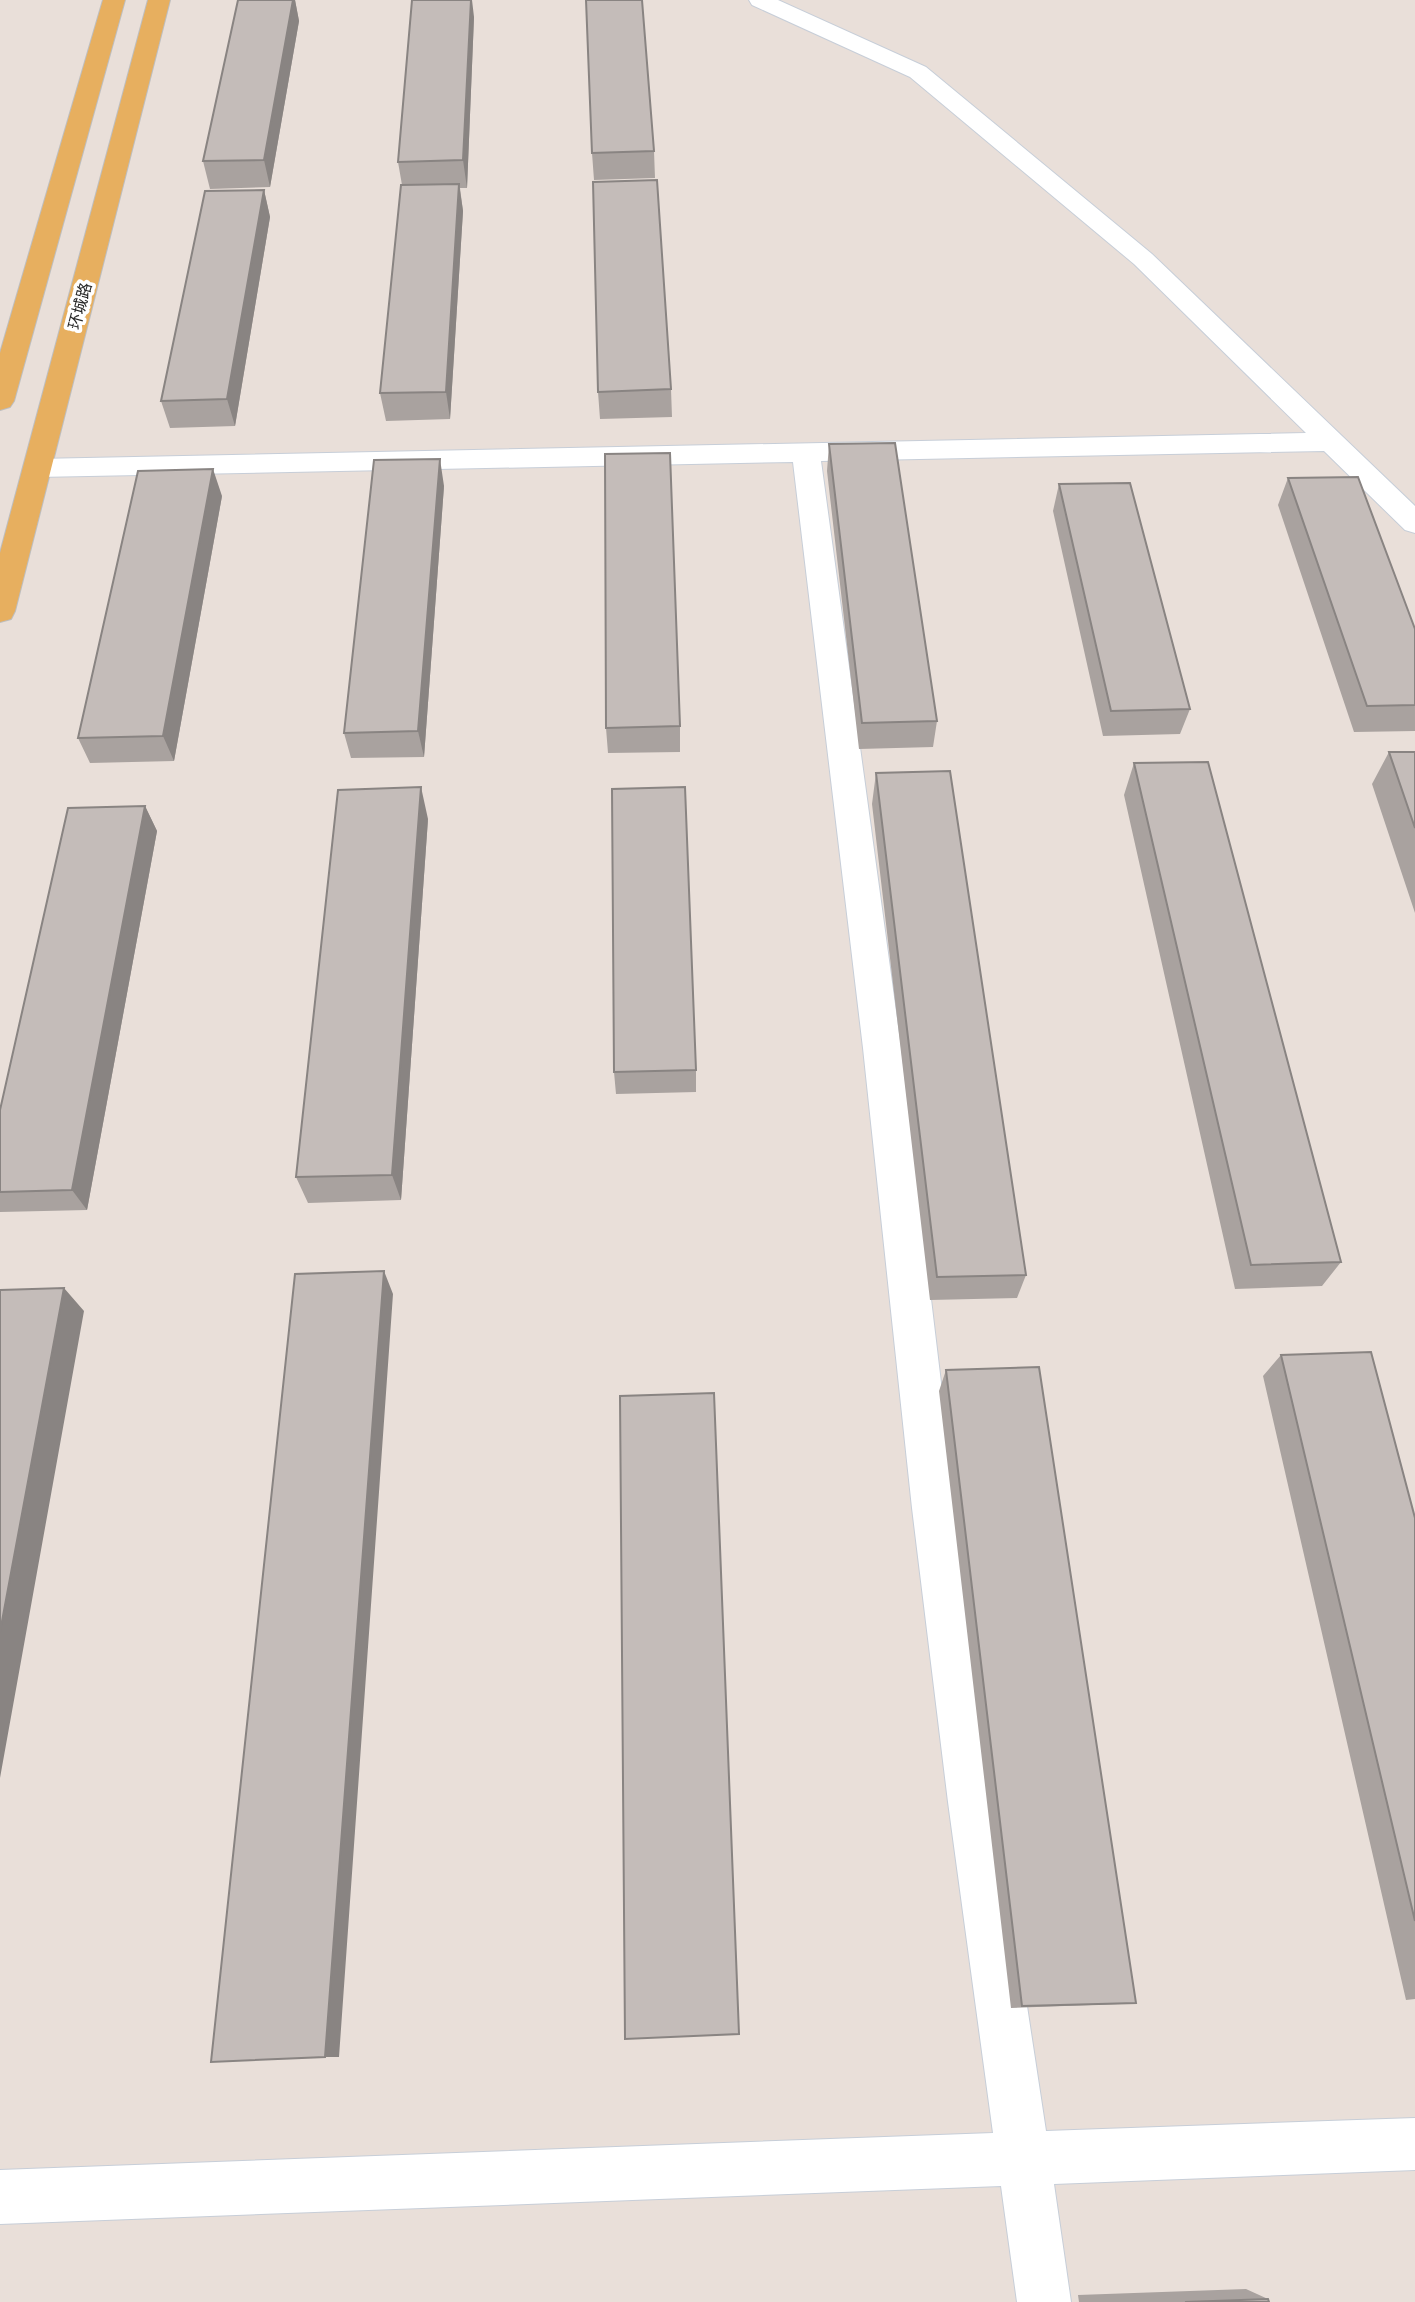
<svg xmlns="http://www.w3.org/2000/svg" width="1415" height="2302" viewBox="0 0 1415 2302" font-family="Rubik,'Noto Sans SC',sans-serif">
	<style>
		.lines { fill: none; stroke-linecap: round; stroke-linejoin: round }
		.minor-casing { stroke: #c7ced8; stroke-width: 2 }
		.major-casing { stroke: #bebebe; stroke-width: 2 }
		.minor { fill: #fff; fill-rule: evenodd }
		.major { fill: #e7af5f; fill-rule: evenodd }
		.wall { fill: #a9a29f }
		.shaded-wall { fill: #898482 }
		.building { fill: #c4bcb9; stroke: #898482; stroke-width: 2 }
		.labels { text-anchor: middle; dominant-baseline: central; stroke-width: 7; stroke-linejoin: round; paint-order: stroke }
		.far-street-label { font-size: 16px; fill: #272727; stroke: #fff }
	</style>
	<rect width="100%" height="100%" fill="#e9dfd9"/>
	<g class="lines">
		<!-- minor casing -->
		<g class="minor-casing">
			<path id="minor" d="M749,0H778L926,67L1152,254L1415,506V533L1405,530L1324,451L821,461L901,1048L956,1508L996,1802L1046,2131L1415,2118V2170L1054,2184L1071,2302H1017L1001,2186L0,2224V2170L993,2133L948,1802L912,1508L863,1048L793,462L37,477L27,475L23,468L27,461L37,459L1306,433L1134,264L910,77L752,5Z"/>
		</g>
		<!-- major casing -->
		<g class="major-casing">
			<path id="major" d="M103,0H125L14,401L10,407L0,410V353Z
				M148,0H170L15,611L11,619L0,622V553Z"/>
		</g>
		<!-- minor -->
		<use href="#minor" class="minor"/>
		<!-- major -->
		<use href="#major" class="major"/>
	</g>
	<!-- wall -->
	<path class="wall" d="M238,0H295L299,21L270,187L210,189L203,161Z
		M474,17L467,188H460L463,211L450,419L386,421L380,393L402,185L398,162Z
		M654,151L655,178L594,180L592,153Z
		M264,190L270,217L235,426L170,428L161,401Z
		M671,389L672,417L600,419L598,392Z
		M829,444L937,721L933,747L859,749L827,471Z
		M1288,478L1415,629V731L1354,732L1278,505Z
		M1059,484L1190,709L1180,734L1103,736L1053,511Z
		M444,486L424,757L351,758L344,733Z
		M222,496L174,761L90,763L78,738Z
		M680,726V752L608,753L606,728Z
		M1389,752H1415V913L1372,784Z
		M1134,763L1341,1262L1322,1286L1235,1289L1124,795Z
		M876,773L1026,1275L1017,1298L930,1300L872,804Z
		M145,806L157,831L87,1210L0,1212V1110Z
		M428,819L401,1200L308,1203L296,1177Z
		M696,1070V1092L616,1094L614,1072Z
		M1281,1355L1415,1518V1999L1406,2000L1263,1376Z
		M946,1370L1136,2003L1120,2004L1011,2008L939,1391Z
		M1246,2289L1268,2299L1269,2302H1079L1078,2295Z"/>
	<!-- shaded-wall -->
	<path class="shaded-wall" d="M293,0H295L299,21L270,187L264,160Z
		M471,0H472L474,17L467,188L463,160Z
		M459,184L463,211L450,419L446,392Z
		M264,190L270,217L235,426L227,399Z
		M440,459L444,486L424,757L418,731Z
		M213,469L222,496L174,761L163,736Z
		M421,787L428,819L401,1200L392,1175Z
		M145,806L157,831L87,1210L72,1190Z
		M384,1271L393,1294L339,2057H325Z
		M64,1288L84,1311L0,1778V1632Z"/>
	<!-- building -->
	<path class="building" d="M238,0H293L264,160L203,161Z
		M412,0H471L463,160L398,162Z
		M586,0H642L654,151L592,153Z
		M657,180L671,389L598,392L593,182Z
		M459,184L446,392L380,393L401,185Z
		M264,190L227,399L161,401L205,191Z
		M895,443L937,721L862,723L829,444Z
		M670,453L680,726L606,728L605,454Z
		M440,459L418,731L344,733L374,460Z
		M213,469L163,736L78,738L138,471Z
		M1358,477L1415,629V705L1367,706L1288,478Z
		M1130,483L1190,709L1111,711L1059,484Z
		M1389,752H1415V828Z
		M1208,762L1341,1262L1251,1265L1134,763Z
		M950,771L1026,1275L937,1277L876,773Z
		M421,787L392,1175L296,1177L338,790Z
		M685,787L696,1070L614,1072L612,789Z
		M145,806L72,1190L0,1192V1110L68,808Z
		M384,1271L325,2057L211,2062L295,1274Z
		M64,1288L0,1632V1290Z
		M1371,1352L1415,1518V1921L1281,1355Z
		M1039,1367L1136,2003L1022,2006L946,1370Z
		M714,1393L739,2034L625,2039L620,1396Z
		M1268,2299L1269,2302H1185Z"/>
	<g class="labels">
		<!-- far-street labels -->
		<g class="far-street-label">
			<text transform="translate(80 306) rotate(-75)">环城路</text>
		</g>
	</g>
</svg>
